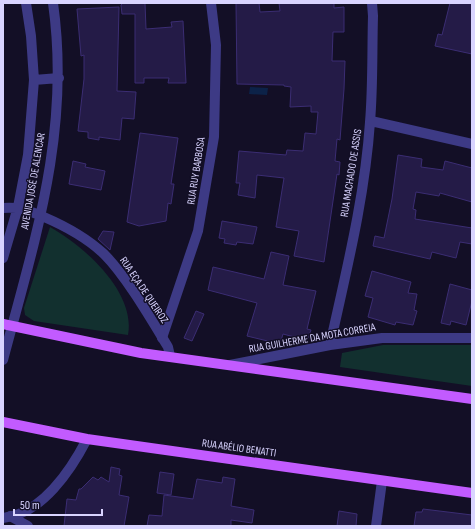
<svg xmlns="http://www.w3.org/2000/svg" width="475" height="529" viewBox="0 0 475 529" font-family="'Sofia Sans Condensed',sans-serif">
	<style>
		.green { fill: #12302f }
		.water { fill: #0c2248 }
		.building { fill: #241b47; stroke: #3b2d73 }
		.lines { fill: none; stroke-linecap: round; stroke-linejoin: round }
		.minor { stroke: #3d3a85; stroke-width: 10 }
		.tertiary { stroke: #3d3a85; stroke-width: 10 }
		.primary { stroke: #c25bff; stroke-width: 10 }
		.labels { text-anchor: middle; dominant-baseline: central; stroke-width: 3; stroke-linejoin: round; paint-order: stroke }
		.street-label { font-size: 11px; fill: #d9d4ff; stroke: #130f26 }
	</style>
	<rect width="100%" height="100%" fill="#130f26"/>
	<!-- green -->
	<path class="green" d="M50,227C84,246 136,292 128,335L34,321L25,315L24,308Z
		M383,345H472V386L340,367L342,353Z"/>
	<!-- water -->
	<path class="water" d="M250,87L268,88L267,95L249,94Z"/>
	<!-- building -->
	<path class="building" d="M123,3H145L146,29L172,27L171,22L183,21L186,83H168L169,78H144V83H135V14H122L121,5Z
		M236,3H259L260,12L280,11L279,3H334V8L344,7V32H333L332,61H345L344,89L340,140L337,139L335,161L340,162L339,175L337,174L324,262L294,256L299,231L276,227L284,178L257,175L255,198L238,195L240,183H236L239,151L286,155L287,150L303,151L305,133L316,134L318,112H311V106L290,107L291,87L284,86V85L237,84Z
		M450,3H472V54L435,46L438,34L442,35Z
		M119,7L117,91L136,92L134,119L122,118L120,140L99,137V140L88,138V132L78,131L84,79V55L81,56L77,9Z
		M140,133L178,138L171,184H174L171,204L168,203L166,221L139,226L127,222Z
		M398,155L422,159L421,167L443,170L445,161L472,168V202L440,193L439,196L416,192L413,209L416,210L415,219L472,228V244L460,242L456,258L432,252L430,259L373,246L375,236L384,238L392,199Z
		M73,161L86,164L85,167L105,171L101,190L69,184Z
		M222,221L257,227L253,244L237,242L236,245L224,243L225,239L219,238Z
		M103,231L114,232L110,250L98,239Z
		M271,252L289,256L283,285L316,291L307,329L311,330L308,338L303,337L302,339L283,334L280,344L247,336L257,303L208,290L213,267L264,279Z
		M372,271L411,282L408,293L417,294L414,310L417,311L413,325L396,322L395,325L368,317L373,298L365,296Z
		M450,284L472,290V301L466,325L451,321L450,325L441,323Z
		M196,311L204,314L192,341L184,338Z
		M111,467L120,469L119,475L122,476L119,495L129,497L124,526H64L67,499L76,500L79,489H81L93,477L98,480L101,477L109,482Z
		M160,472L174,474L171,495L157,493Z
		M223,477L235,479L231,506L254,510L252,523L231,520V526H147L149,515L162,516L164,495L193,499L197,479L222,483Z
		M423,509L472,515V526H414L416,512H422Z
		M339,511L357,514L356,526H337Z"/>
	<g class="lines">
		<!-- minor -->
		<path class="minor" d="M371,121L472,144
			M162,338L198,231L214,137L216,45L211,3
			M330,345C346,272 365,197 370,122C373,87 372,51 373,16L372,3
			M230,365L330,345L382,338H472
			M10,516L28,526
			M376,526L382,481"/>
		<!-- tertiary -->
		<path class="tertiary" d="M34,80L59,78
			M3,208C22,207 27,210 44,217C65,226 87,238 104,254C126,276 151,319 168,347L170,356
			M3,258L18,207L28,155L34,80L31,36L26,3
			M3,360C35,239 71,131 53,3
			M3,518C42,514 71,470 87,439"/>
		<!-- primary -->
		<path class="primary" d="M3,324L141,353L472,399
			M3,422L87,439L472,493"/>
	</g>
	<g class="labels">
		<!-- street labels -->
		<g class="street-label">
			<text transform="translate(196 171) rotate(-81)">RUA RUY BARBOSA</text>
			<text transform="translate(351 173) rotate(-81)">RUA MACHADO DE ASSIS</text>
			<text transform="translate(33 181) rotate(-80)">AVENIDA JOSÉ DE ALENCAR</text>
			<text transform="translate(144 290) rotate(56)">RUA EÇA DE QUEIROZ</text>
			<text transform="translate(312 338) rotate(-10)">RUA GUILHERME DA MOTA CORREIA</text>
			<text transform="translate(239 448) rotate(8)">RUA ABÉLIO BENATTI</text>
		</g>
	</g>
	<!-- border -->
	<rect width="475" height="529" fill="none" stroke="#d9d4ff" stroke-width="8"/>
	<!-- scale -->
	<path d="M14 509v6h88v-6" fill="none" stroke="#d9d4ff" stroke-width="2"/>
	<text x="20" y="509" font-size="12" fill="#d9d4ff" stroke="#130f26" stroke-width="3" paint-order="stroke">50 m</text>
</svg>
